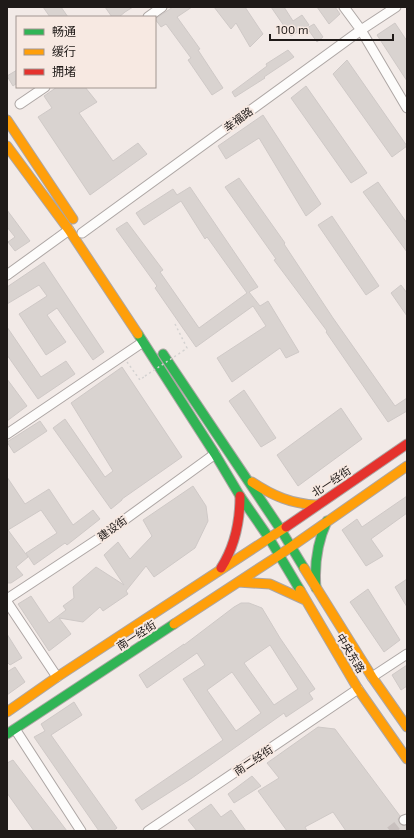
<svg xmlns="http://www.w3.org/2000/svg" width="414" height="838" viewBox="0 0 414 838" font-family="'Exo 2','Noto Sans SC',sans-serif">
	<style>
		.building { fill: #d9d3d0; stroke: #cfc9c7; fill-rule: evenodd }
		.lines { fill: none; stroke-linecap: round; stroke-linejoin: round }
		.street-tunnel { stroke: #c8c0be; stroke-width: 9; stroke-dasharray: 9 4.5; stroke-linecap: butt }
		.street-casing { stroke: #ada6a4; stroke-width: 11 }
		.fast-casing { stroke: #ada6a4; stroke-width: 11 }
		.slow-casing { stroke: #ada6a4; stroke-width: 11 }
		.jam-casing { stroke: #ada6a4; stroke-width: 11 }
		.path { stroke: #d4d2d1; stroke-width: 1.5; stroke-dasharray: 2 3; stroke-linecap: butt }
		.street { stroke: #fdfcfb; stroke-width: 9 }
		.fast { stroke: #30b455; stroke-width: 9 }
		.slow { stroke: #ff9f0a; stroke-width: 9 }
		.jam { stroke: #e5322d; stroke-width: 9 }
		.path-bridge { stroke: #d4d2d1; stroke-width: 1.5; stroke-dasharray: 2 3; stroke-linecap: butt }
		.labels { text-anchor: middle; dominant-baseline: central; stroke-width: 4; stroke-linejoin: round; paint-order: stroke }
		.street-label { font-size: 11px; fill: #1f1a18; stroke: #f7e9e2 }
	</style>
	<rect width="100%" height="100%" fill="#f2eae7"/>
	<!-- building -->
	<path class="building" d="M43,7H61L68,17H50Z
		M105,7H133L125,12L119,17H112Z
		M173,7H192L177,17L200,49L198,50L223,88L212,95L188,60L191,58L166,24L161,27L155,19Z
		M214,7H245L263,34L250,47L236,23L231,29Z
		M271,7H284L293,21L302,15L309,25L291,36Z
		M317,7H335L340,14L329,24Z
		M395,23L407,41V81L377,35Z
		M314,24L323,37L317,42L307,28Z
		M288,50L294,57L264,77L265,78L235,97L232,92L267,66L266,64Z
		M347,60L407,146L392,157L333,74Z
		M17,70V83L13,86L7,76Z
		M306,86L367,173L351,183L291,98Z
		M57,87H85L97,102L79,113L113,161L138,143L147,154L90,195L38,117L52,108L44,96Z
		M263,115L321,204L306,216L259,138L226,159L218,146Z
		M239,178L285,243L284,244L333,318L395,406L407,398V411L388,422L326,332L327,331L274,260L276,259L225,187Z
		M378,182L407,223V252L363,192Z
		M190,187L258,287L249,292L260,306L268,301L299,352L286,358L280,348L232,382L217,358L266,326L253,306L196,347L155,288L157,286L116,229L127,222L163,270L160,272L199,328L247,293L207,237L205,239L181,201L144,225L136,213L173,189L177,195Z
		M7,210L30,241L15,251L8,242L15,237L7,227Z
		M332,216L379,286L366,295L318,225Z
		M44,262L104,352L93,360L57,308L47,315L66,342L46,355L19,314L47,296L39,285L7,304V287Z
		M401,285L407,293V316L391,293Z
		M7,327L41,377L66,361L75,374L38,399L7,355Z
		M122,367L182,457L122,499V500L111,509L53,428L65,419L105,477L113,471L71,403Z
		M7,379L27,406L7,421Z
		M244,390L276,438L261,447L229,401Z
		M341,408L362,439L298,486L277,455Z
		M40,421L47,431L14,453L7,442Z
		M7,477L25,504L49,489L73,525L93,510L100,519L67,545L65,543L34,565L26,553L57,533L41,510L8,530L28,557L16,567L23,575L11,583H7Z
		M193,486L206,506L208,521L195,548L154,577L146,566L126,591L128,594L103,611L100,607L83,622L59,618L71,634L49,651L18,604L31,596L49,623L66,610L63,606L74,598L73,587L96,567L124,585L104,555L118,542L130,559L152,536L143,520Z
		M407,496V513L371,539L383,556L366,566L342,530L357,519L362,527Z
		M407,579V607L395,587Z
		M368,589L400,640L384,652L350,602Z
		M241,603H249L262,608L280,638L315,689L309,693L313,699L286,717L284,713L192,778L142,810L135,800L223,740L183,679L205,665L197,653L147,688L139,675L184,644V645L234,607ZM270,645L298,689L274,705L244,663ZM232,672L261,713L236,731L207,690Z
		M7,634L22,658L10,665L7,662Z
		M407,665V686L401,690L392,675Z
		M15,667L25,682L7,695V672Z
		M74,702L82,715L51,735L117,828L113,831H99L34,737L45,731L41,724Z
		M318,727L335,729L400,816L398,819L400,824L407,826V831H346L333,812L305,827L307,831H287L258,791L279,778L267,763Z
		M13,760L67,831H34L7,793V763Z
		M252,776L261,786L234,803L228,794Z
		M211,804L221,817L231,810L246,831H197L188,820Z"/>
	<g class="lines">
		<!-- street-tunnel -->
		<path class="street-tunnel" d="M390,831L404,820"/>
		<!-- street casing -->
		<g class="street-casing">
			<path id="street" d="M344,7L361,30L407,108
				M148,17L162,7
				M20,104L45,87
				M82,233L361,30L396,7
				M7,275L69,230
				M7,434L143,342
				M7,599L98,539L215,454
				M7,602L57,677
				M372,677L407,654
				M15,729L81,831
				M404,820L407,819
				M148,831L358,689"/>
		</g>
		<!-- fast casing -->
		<g class="fast-casing">
			<path id="fast" d="M138,334L215,454L240,496L269,538L300,590
				M163,354L281,530L304,568
				M316,588C314,564 317,543 327,521
				M7,734L174,624"/>
		</g>
		<!-- slow casing -->
		<g class="slow-casing">
			<path id="slow" d="M7,120L73,219
				M7,146L69,230L138,334
				M252,482C273,496 292,504 317,505
				M304,568L372,677L407,727
				M238,582L270,584L305,600
				M300,590L358,689L407,759
				M174,624L278,556L407,466
				M7,712L57,677L286,527"/>
		</g>
		<!-- jam casing -->
		<g class="jam-casing">
			<path id="jam" d="M286,527L407,444
				M221,568C235,546 240,522 240,496"/>
		</g>
		<!-- path -->
		<path class="path" d="M175,324L187,348L183,351
			M127,362L140,380L145,376"/>
		<!-- street -->
		<use href="#street" class="street"/>
		<!-- fast -->
		<use href="#fast" class="fast"/>
		<!-- slow -->
		<use href="#slow" class="slow"/>
		<!-- jam -->
		<use href="#jam" class="jam"/>
		<!-- path-bridge -->
		<path class="path-bridge" d="M145,376L183,351"/>
	</g>
	<g class="labels">
		<!-- street labels -->
		<g class="street-label">
			<text transform="translate(238 119) rotate(-36)">幸福路</text>
			<text transform="translate(331 481) rotate(-34)">北一经街</text>
			<text transform="translate(112 528) rotate(-36)">建设街</text>
			<text transform="translate(136 635) rotate(-33)">南一经街</text>
			<text transform="translate(351 653) rotate(59)">中央东路</text>
			<text transform="translate(253 760) rotate(-34)">南二经街</text>
		</g>
	</g>
	<!-- border -->
	<rect width="414" height="838" fill="none" stroke="#1f1a18" stroke-width="16"/>
	<!-- legend -->
	<rect x="16" y="16" width="140" height="72" fill="#f7e9e2" stroke="#a19691"/>
	<rect x="24" y="29" width="20" height="6" fill="#30b455" stroke="#a19691"/>
	<text x="52" y="36" font-size="12" fill="#1f1a18">畅通</text>
	<rect x="24" y="49" width="20" height="6" fill="#ff9f0a" stroke="#a19691"/>
	<text x="52" y="56" font-size="12" fill="#1f1a18">缓行</text>
	<rect x="24" y="69" width="20" height="6" fill="#e5322d" stroke="#a19691"/>
	<text x="52" y="76" font-size="12" fill="#1f1a18">拥堵</text>
	<!-- scale -->
	<path d="M270 34v6h123v-6" fill="none" stroke="#1f1a18" stroke-width="2"/>
	<text x="276" y="34" font-size="12" fill="#1f1a18" stroke="#f7e9e2" stroke-width="3" paint-order="stroke">100 m</text>
</svg>
